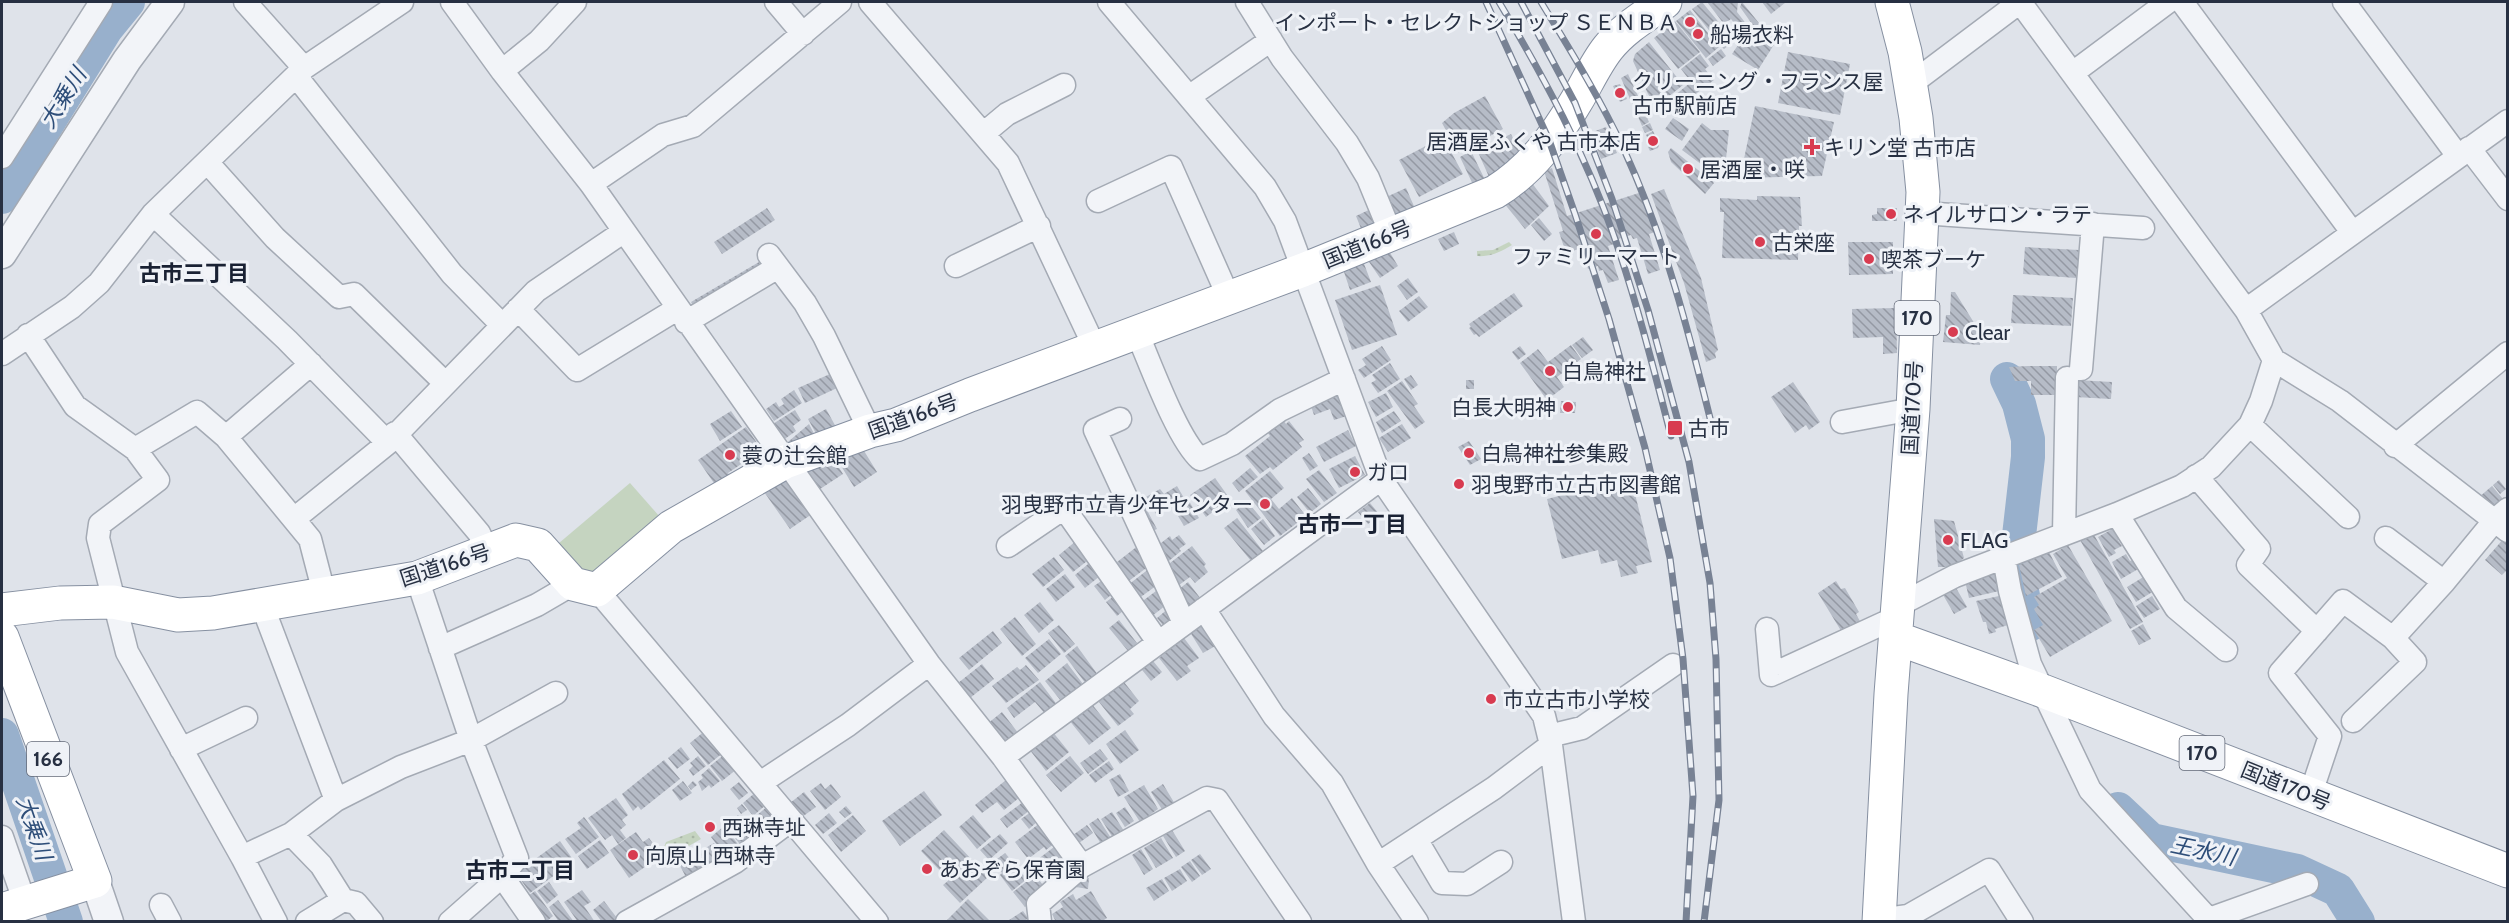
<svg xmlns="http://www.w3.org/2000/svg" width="2509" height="923" viewBox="0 0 2509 923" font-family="Cabin,'Noto Sans JP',sans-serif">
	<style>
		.grass { fill: url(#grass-dots) }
		.park { fill: #c5d4c0 }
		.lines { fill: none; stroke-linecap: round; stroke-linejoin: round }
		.river { stroke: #98b0cc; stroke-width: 34 }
		.building { fill: url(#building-back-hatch) }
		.minor-casing { stroke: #a4aab4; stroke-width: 25 }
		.tertiary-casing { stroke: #a4aab4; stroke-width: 31 }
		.trunk-casing { stroke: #8690a1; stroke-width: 35 }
		.minor { stroke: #f2f4f8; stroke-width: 22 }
		.tertiary { stroke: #f2f4f8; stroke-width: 28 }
		.trunk { stroke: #fff; stroke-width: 33 }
		.rail-casing { stroke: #788294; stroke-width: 7 }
		.rail { stroke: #eff2f7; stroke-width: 4.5; stroke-dasharray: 14; stroke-linecap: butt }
		.poi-dot { fill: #d83b50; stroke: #eff2f7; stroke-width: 2 }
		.labels { text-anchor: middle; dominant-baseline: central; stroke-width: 6; stroke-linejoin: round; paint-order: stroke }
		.shield { fill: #eff2f7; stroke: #636a78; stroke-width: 1.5 }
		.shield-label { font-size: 20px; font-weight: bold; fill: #273042 }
		.poi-label { font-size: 21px; fill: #273042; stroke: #eff2f7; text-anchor: start }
		.street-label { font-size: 21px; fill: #273042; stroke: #eff2f7 }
		.water-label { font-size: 22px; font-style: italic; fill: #2e4e79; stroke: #eff2f7 }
		.neighbourhood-label { font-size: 22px; font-weight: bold; fill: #192133; stroke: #eff2f7 }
	</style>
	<defs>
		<pattern id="grass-dots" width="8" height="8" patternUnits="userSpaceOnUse" patternTransform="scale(1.5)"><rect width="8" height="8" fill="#c5d4c0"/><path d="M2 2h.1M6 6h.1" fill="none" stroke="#a9b6a6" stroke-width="1.8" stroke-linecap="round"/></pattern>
		<pattern id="building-back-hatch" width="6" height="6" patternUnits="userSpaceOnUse" patternTransform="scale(1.5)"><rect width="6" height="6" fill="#b6bcc7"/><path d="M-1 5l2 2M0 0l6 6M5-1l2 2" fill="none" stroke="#9499a3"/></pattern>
	</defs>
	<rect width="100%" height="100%" fill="#dfe3ea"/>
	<!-- grass -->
	<path class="grass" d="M1509,242L1512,245C1501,252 1490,257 1477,256V251L1493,250Z
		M695,831L701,839L666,859L662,852L666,842Z"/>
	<!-- park -->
	<path class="park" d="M630,483L667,525L596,581L552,549Z"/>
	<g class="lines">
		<!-- river -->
		<path class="river" d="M2,197L106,29L128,2
			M2007,379L2019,404L2028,439V457L2016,562L2029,625
			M2,735L66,922
			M2118,809L2151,840L2297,871L2338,890L2358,922"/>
	</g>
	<!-- building -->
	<path class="building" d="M1702,2L1726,31L1730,27L1738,38L1724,49L1692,9Z
		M1707,2H1738L1737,12L1747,25L1740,30L1731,19L1724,24Z
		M1742,2L1775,43L1758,70L1732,54L1752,24L1740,7Z
		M1762,2H1786L1771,14Z
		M1690,10L1719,47L1706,58L1676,21Z
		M1675,21L1700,52L1678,69L1654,38Z
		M1649,42L1683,85L1657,106L1648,94L1633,61L1635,54Z
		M1721,49L1726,56L1713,66L1708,59Z
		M1788,52L1850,64L1840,115L1778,103Z
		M1700,54L1709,66L1705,69L1714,80L1681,105L1674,96L1691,82L1681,69Z
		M1628,74L1638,96L1630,99L1621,78Z
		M1620,84L1627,99L1620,102L1613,86Z
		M1485,96L1503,129L1458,153L1442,123L1454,113Z
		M1638,97L1643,108L1636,112L1631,100Z
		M1755,106L1834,122L1822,176L1740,178Z
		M1643,109L1649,122L1642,126L1636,112Z
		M1673,118L1689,129L1682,141L1665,129Z
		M1650,123L1653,130L1645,133L1642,127Z
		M1702,123L1711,130H1729L1726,159H1717L1709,170L1682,150Z
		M1606,127L1617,153L1601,159L1590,133Z
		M1653,131L1659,144L1658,148L1650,151L1648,147L1651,146L1646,135Z
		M1511,134L1519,151L1518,156L1490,179L1477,150Z
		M1443,137L1463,174L1419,197L1399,160Z
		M1671,148L1703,174L1705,172L1714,183L1705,194L1671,162L1668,152Z
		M1471,151L1487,184L1475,189L1460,157Z
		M1552,168L1567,216L1645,191L1658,231L1649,234L1660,270L1648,274L1637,238L1633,239L1631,235L1612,241L1614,244L1608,246L1619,280L1608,283L1603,270L1599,271L1598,266L1588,269L1582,248L1566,253L1559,232L1563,231L1544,171Z
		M1532,183L1549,206L1525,229L1503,202Z
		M1406,188L1417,213L1394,224L1382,199Z
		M1664,189L1701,278L1718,350L1715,353L1716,358L1706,362L1684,283L1651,194Z
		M1757,196L1800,197L1802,226H1799L1798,260L1722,258L1724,212H1720V198L1757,200Z
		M1375,207L1384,227L1364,236L1356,216Z
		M767,208L775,220L722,254L714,242Z
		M1877,208H1897V221H1872V215L1877,214Z
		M1539,218L1552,234L1544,241L1531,225Z
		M1454,232L1459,244L1444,251L1438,239Z
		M1848,242H1893V274L1849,275Z
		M1386,246L1398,266L1380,278L1367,259Z
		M2025,247L2079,250L2076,278L2023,274Z
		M1361,256L1371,282L1350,290L1341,263Z
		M759,262L764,272L697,312L691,302Z
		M1408,278L1418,292L1407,300L1397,286Z
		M1380,285L1397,335L1352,350L1335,300Z
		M1951,292H1955L1981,334L1980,345L1943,342L1946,315H1950Z
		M1514,293L1523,306L1479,337L1476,334L1474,335L1469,328L1471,327L1469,324Z
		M2013,295L2073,298L2071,326L2011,323Z
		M1419,296L1428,307L1408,322L1399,311Z
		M1896,308L1897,353L1883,354V337L1853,338L1852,309Z
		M1583,337L1593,350L1582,358L1572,345Z
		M1571,345L1581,359L1557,377L1564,387L1547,400L1520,363L1538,349L1548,362Z
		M1382,346L1391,360L1364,378L1358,370L1366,365L1362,359Z
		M1520,346L1526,354L1518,360L1512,352Z
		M1390,363L1400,379L1378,393L1371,383L1376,380L1372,375Z
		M2028,366H2057V395H2031V381H2015L2009,367Z
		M830,374L837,388L805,403L798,388Z
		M1411,375L1418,385L1411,390L1404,379Z
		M1466,380H1474V389H1466Z
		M2076,380L2112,382L2111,399L2075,397Z
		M1402,381L1418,404L1414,406L1425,422L1415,429L1387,391Z
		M1793,382L1820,422L1809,430L1806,425L1795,433L1771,397Z
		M794,390L802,403L774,421L766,409L776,402L779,407L784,404L781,399Z
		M1341,392L1350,415L1334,420L1330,409L1314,415L1310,403Z
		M1386,393L1393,407L1376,417L1368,402Z
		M1561,401L1576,402L1575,413H1560Z
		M826,409L841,436L823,446L808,419Z
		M795,410L801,420L793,426L796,431L779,443L768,427Z
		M731,411L742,427L720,441L710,424Z
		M1394,411L1401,421L1382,433L1376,422Z
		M1283,420L1286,424L1289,421L1304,440L1299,443L1302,447L1273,470L1270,467L1260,474L1245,456L1270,436L1267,432Z
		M809,424L821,447H782Z
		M1402,424L1411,438L1388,452L1379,438Z
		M746,427L762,450L728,473L732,479L718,489L698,460Z
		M1348,430L1356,446L1324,462L1316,447Z
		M1469,441L1481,459L1470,465L1458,447Z
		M861,446L877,472L854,487L838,461Z
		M1309,453L1318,466L1310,471L1302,458Z
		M831,455L843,474L817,491L805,472Z
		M1355,456L1365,475L1339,488L1329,469Z
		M1250,468L1258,477L1239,492L1232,483Z
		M1319,470L1337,493L1324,502L1306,479Z
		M1270,471L1284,488L1271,499L1279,509L1292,498L1306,516L1280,536L1245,491Z
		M785,474L812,514L790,529L762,489Z
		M1215,478L1230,499L1206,517L1190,495Z
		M1631,478L1652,562L1636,566L1638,573L1621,577L1617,560L1601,564L1598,550L1562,559L1547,499Z
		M2499,480L2506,489L2500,494L2493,485Z
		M1177,486L1184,498L1156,514L1146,497L1160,489L1164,494Z
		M2492,486L2503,499L2493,507L2478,498Z
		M1308,488L1321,504L1310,513L1297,497Z
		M1139,495L1157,529L1145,534L1128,501Z
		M1189,501L1199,518L1184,526L1178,516L1182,514L1178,507Z
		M1247,501L1261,518L1248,528L1236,510Z
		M1370,503L1380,515L1368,524L1358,512Z
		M1237,518L1263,551L1251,561L1224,528Z
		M1263,519L1275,536L1264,545L1251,529Z
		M1934,519L1954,521L1964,558L1953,567H1938Z
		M2116,527L2121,538L2118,540L2122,546L2114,550L2116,553L2109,557L2098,537Z
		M2093,533L2143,622L2130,629L2080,540Z
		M1179,535L1186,544L1179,549L1181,551L1164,565L1152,550L1170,536L1172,540Z
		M2505,537L2508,539V572L2506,571L2502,575L2485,560Z
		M1076,541L1091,558L1073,572L1059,555Z
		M1139,545L1149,566L1126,583L1114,567L1118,564L1117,562Z
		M2068,545L2112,621L2050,657L2034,630L2043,625L2034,609L2039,605L2034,597L2067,578L2053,554Z
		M1192,546L1206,564L1204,566L1208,572L1195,583L1190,577L1175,588L1161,570Z
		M2049,552L2062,577L2026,596L2019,565Z
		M2126,554L2130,561L2135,559L2140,568L2121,579L2112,562Z
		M1054,557L1064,570L1043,587L1032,574Z
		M1094,559L1105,572L1085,588L1075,575Z
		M1150,568L1160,583L1138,599L1128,585Z
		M1065,574L1075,587L1056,602L1046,589Z
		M1995,574L1999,591L1969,598L1965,581Z
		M2145,576L2154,591L2136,602L2127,587Z
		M1107,577L1117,590L1105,600L1094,586Z
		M1836,581L1841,589L1845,588L1859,612L1856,614L1861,623L1843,634L1818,593Z
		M1188,582L1201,599L1187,610L1174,593Z
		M1955,586L1967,607L1954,614L1942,593Z
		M1160,588L1170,602L1147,620L1136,606Z
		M1118,593L1129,606L1117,616L1106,602Z
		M1999,596L2008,625L1995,629L1996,632L1989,634L1986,622H1983L1976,601Z
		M2152,596L2160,609L2144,618L2136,606Z
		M1040,602L1054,620L1039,633L1024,615Z
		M1170,607L1180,619L1166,629L1157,618Z
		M1015,617L1036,644L1022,656L1000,629Z
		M1119,620L1137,643L1128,651L1109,628Z
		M1202,620L1219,644L1203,653L1188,629Z
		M2143,624L2151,639L2139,645L2131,631Z
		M1059,625L1075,644L1064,653L1048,633Z
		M993,631L1002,643L969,670L959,658Z
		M1184,638L1199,658L1187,666L1191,671L1177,681L1159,658Z
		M1049,639L1061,654L1038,673L1025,658Z
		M1077,646L1098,675L1086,684L1065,656Z
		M1149,656L1162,672L1151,681L1138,665Z
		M1067,663L1083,684L1061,701L1045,681Z
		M982,664L994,679L970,698L958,683Z
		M1026,665L1039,680L1006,703L992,686L1017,667L1020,670Z
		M1040,682L1058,706L1046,715L1035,702L1014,718L1007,708Z
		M1124,682L1139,701L1130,709L1134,714L1118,726L1095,697L1112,685L1115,689Z
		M1091,703L1111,728L1089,745L1069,720Z
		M1002,712L1019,734L1004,745L987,724Z
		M706,730L724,752L708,765L690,743Z
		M1125,730L1139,750L1120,764L1106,744Z
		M1052,731L1069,752L1046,771L1029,749Z
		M681,747L690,759L677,769L668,758Z
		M1100,749L1108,759L1088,774L1080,763Z
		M725,754L737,769L722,781L710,766Z
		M698,756L706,766L693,776L689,770L693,766L690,763Z
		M1070,756L1084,773L1061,792L1046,775Z
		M664,760L680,779L641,810L638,806L633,811L622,794Z
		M1109,761L1114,769L1095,783L1089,775Z
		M709,768L720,781L711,788L709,785L702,791L698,782L703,778L701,775Z
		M1120,774L1129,791L1118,797L1109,780Z
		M1006,780L1020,797L1004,810L997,802L982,813L975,805Z
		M683,781L692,793L680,801L672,790Z
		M693,781L697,785L691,790L688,786Z
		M739,782L748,793L739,800L730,789Z
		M821,783L825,789L831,784L841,797L825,810L810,791Z
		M1163,784L1175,804L1163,811L1151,792Z
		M1144,785L1158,809L1140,822L1124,797Z
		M757,791L767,804L753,816L743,803Z
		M924,791L942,815L900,846L882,821Z
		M804,792L816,807L802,817L790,803Z
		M616,798L628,815L622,820L626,825L620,830L626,838L618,844L612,835L605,840L588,818Z
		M1023,802L1030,810L1007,828L1000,819Z
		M742,804L747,810L741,814L737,808Z
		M769,805L779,818L766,829L756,816Z
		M846,806L852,813L845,818L839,812Z
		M1125,807L1134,821L1125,827L1116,813Z
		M1031,812L1038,821L1029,829L1021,819Z
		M1112,812L1124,831L1113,838L1101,819Z
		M829,813L837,823L823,834L815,825Z
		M738,815L748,828L744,831L752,841L743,848L725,826Z
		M853,815L866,831L841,852L828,835Z
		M973,815L991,837L977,849L959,827Z
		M584,817L599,837L576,854L565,839L581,828L577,823Z
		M1098,818L1111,838L1101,844L1089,824Z
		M1040,823L1055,843L1046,850L1044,847L1028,859L1015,842Z
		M1087,825L1093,833L1079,843L1073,835Z
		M724,826L741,848L733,855L725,845L720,849L711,837Z
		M944,830L988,877L960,903L943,885L949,880L921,851Z
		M1172,830L1185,851L1176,857L1163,836Z
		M636,832L643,842L649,838L658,850L651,854L655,860L629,878L610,850Z
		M1000,834L1008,843L989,860L980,850Z
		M1161,838L1173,858L1156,868L1144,848Z
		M600,840L609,853L587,869L578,856Z
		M560,841L574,861L530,893L516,873Z
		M714,843L724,862L707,871L697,853Z
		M1054,847L1070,867L1049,884L1033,863Z
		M1141,849L1153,869L1144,875L1132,855Z
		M1005,853L1027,879L1012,891L1000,875L1002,873L993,862Z
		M695,854L705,872L688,881L678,862Z
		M1200,854L1211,869L1202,875L1191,860Z
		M1190,861L1200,876L1192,882L1181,867Z
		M1180,869L1187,881L1172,891L1164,878Z
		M1035,875L1047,890L1025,907L1013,892Z
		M1078,877L1089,878L1088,889L1076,887Z
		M1162,879L1169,891L1154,901L1146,888Z
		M549,882L558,895L547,904L537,891Z
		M582,890L591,902L584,906L595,922H578L564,902Z
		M535,891L553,916L546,922H542L525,898Z
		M1091,891L1107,918L1101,922H1056L1052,914L1063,907L1060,902L1073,894L1076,900Z
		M968,899L991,922H945Z
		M558,900L574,922H559L549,907Z
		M604,901L617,918L613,922H602L593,910Z
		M1023,911L1028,918L1024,922H1011L1009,920Z"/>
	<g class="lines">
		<!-- minor casing -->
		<g class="minor-casing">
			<path id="minor" d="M452,2L502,71L591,184L929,664L1003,757L1082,866
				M776,2L803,34
				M870,2L1008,163L1095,348
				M1109,2L1265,187L1285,221L1381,479L1544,716L1551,745L1574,922
				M1247,2L1282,58L1347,143L1368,178L1391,234
				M2020,2L2246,310L2274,360L2340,401L2508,531
				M2182,2L2352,232
				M2344,2L2458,156
				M304,68L402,2
				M502,71L539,41L575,2
				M2074,72L2168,2
				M296,76L452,274L502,325
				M1911,84L2020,2
				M1190,96L1271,40
				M983,134L1007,114L1064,85
				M2469,148L2508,199
				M2,157L101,2
				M207,162L275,238L339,297L354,294L445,383
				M591,184L663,135L693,126L840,2
				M1098,201L1171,167L1229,298
				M1922,213L2143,228
				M153,214L287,340L388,443L536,291L623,232
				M769,255L805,303L824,336L870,431
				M956,266L1039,226
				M518,309L577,370L677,309
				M2246,310L2508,121
				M686,322L778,267
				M1137,333C1151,365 1177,438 1200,459L1232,444L1280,410L1344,379
				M28,335L75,406L135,449L158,480L100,524L98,538L127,652L242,857L276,922
				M2,354L72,307L99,283L153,214L304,68L245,2
				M2081,369L2093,224
				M1120,419L1095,430L1184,623
				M1842,422L1913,409
				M2250,425L2348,517
				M395,433L479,533L488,552
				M226,437L311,364
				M2395,446L2508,353
				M135,449L197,412L226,437L310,539L324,593
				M2196,476L2259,549L2248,565L2317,631
				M2117,514L2176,608L2226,650
				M294,519L388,443
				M2064,534L2067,378
				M2386,538L2444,582
				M1008,546L1064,508L1158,642
				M2004,558L2010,591L2030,664L2090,790L2211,922
				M417,578L471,740L517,858L502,876L534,922
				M597,590L877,922
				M262,605L336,800
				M1899,605L1955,576L2117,514L2182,486L2211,467L2250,425L2261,401L2274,360
				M1204,609L1274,716L1332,783L1378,864L1494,788L1551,745
				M1767,629L1771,675L1884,623L1897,624
				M440,648L537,605L573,584
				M2353,721L2415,662L2393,638
				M1549,736L1582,728L1673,665
				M181,749L246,718
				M1003,757L1381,479
				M760,783L848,725L929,664
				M2310,796L2330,736L2280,673L2343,601L2393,638L2444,582L2495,520L2508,509
				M291,834L321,865L343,900
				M2,837L25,903
				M1416,839L1442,883L1467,884L1501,862
				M242,857L291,834L336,800L401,767L471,740L556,693
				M1378,864L1417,922
				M161,905L170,922
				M2209,919L2307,884
				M1879,920L1908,916L1989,870L2022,922
				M307,922L343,900L356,903L372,922
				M450,922L502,876
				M627,922L735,862L791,820
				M1040,922L1038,904L1082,866L1207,798L1217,800L1300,922"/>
		</g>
		<!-- tertiary casing -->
		<g class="tertiary-casing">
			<path id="tertiary" d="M2,254L127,60L170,2
				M95,881L109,922"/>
		</g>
		<!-- trunk casing -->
		<g class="trunk-casing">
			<path id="trunk" d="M2,610L60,603L113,602L178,615L213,613L417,578L516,540L538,545L573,584L597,590L671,527L785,462L870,431L896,425L970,395L1303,270L1495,192C1531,170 1556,136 1577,100C1587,83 1596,63 1608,48C1623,29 1645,16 1665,2
				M2,637L95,881L2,910
				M1896,638L2043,691L2508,871
				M1879,922L1891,694L1913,409L1923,192L1916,118L1905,52L1892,2"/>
		</g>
		<!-- minor -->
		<use href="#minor" class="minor"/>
		<!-- tertiary -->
		<use href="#tertiary" class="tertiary"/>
		<!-- trunk -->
		<use href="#trunk" class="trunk"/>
		<!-- rail casing -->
		<g class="rail-casing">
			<path id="rail" d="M1486,2L1549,140L1575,214L1609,319L1645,448L1670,558L1683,659L1693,796L1686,922
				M1499,2C1544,77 1586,155 1615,239C1637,303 1654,370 1671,436
				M1521,2L1575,103L1612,199L1648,310L1689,462L1710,583L1716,659L1719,800L1704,922
				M1541,2C1571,51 1601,100 1625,152C1665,239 1689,333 1712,426"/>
		</g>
		<!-- rail -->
		<use href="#rail" class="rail"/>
	</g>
	<!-- markers -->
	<g class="poi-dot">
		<circle cx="1690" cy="22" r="6"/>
		<circle cx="1698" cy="34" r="6"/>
		<circle cx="1620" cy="93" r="6"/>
		<circle cx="1653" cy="141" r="6"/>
		<path d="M1809 138h6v6h6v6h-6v6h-6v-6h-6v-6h6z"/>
		<circle cx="1688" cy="169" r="6"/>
		<circle cx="1891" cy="214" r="6"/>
		<circle cx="1596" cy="234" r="6"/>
		<circle cx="1760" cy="242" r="6"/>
		<circle cx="1869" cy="259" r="6"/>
		<circle cx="1953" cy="332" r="6"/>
		<circle cx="1550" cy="371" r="6"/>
		<circle cx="1568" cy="407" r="6"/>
		<rect x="1667" y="420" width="16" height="16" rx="3"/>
		<circle cx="1469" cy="453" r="6"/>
		<circle cx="730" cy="455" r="6"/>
		<circle cx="1355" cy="472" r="6"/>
		<circle cx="1459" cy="484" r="6"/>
		<circle cx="1265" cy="504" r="6"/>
		<circle cx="1948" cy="540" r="6"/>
		<circle cx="1491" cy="699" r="6"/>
		<circle cx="710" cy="827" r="6"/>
		<circle cx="633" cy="855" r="6"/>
		<circle cx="927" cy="869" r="6"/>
	</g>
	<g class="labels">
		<!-- shield labels -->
		<g class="shield">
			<rect x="1894.5" y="301" width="45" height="34" rx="4.5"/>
			<rect x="2179.5" y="736" width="45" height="34" rx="4.5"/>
			<rect x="27" y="742" width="42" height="34" rx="4.5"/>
		</g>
		<g class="shield-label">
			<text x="1917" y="318">170</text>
			<text x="2202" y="753">170</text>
			<text x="48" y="759">166</text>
		</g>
		<!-- poi labels -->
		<g class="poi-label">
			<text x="1678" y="22" text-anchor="end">インポート・セレクトショップ ＳＥＮＢＡ</text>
			<text x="1710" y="34">船場衣料</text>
			<text x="1632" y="81">クリーニング・フランス屋<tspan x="1632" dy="24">古市駅前店</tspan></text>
			<text x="1641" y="141" text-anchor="end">居酒屋ふくや 古市本店</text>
			<text x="1824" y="147">キリン堂 古市店</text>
			<text x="1700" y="169">居酒屋・咲</text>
			<text x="1903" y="214">ネイルサロン・ラテ</text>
			<text x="1772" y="242">古栄座</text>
			<text x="1596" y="256" text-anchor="middle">ファミリーマート</text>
			<text x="1881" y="259">喫茶ブーケ</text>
			<text x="1965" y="332">Clear</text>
			<text x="1562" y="371">白鳥神社</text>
			<text x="1556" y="407" text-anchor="end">白長大明神</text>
			<text x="1688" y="428">古市</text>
			<text x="1481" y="453">白鳥神社参集殿</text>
			<text x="742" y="455">蓑の辻会館</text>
			<text x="1367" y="472">ガロ</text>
			<text x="1471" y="484">羽曳野市立古市図書館</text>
			<text x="1253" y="504" text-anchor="end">羽曳野市立青少年センター</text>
			<text x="1960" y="540">FLAG</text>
			<text x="1503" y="699">市立古市小学校</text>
			<text x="722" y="827">西琳寺址</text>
			<text x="645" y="855">向原山 西琳寺</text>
			<text x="939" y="869">あおぞら保育園</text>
		</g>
		<!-- street labels -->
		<g class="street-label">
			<text transform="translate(1367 244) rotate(-22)">国道166号</text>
			<text transform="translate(1912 408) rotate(-87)">国道170号</text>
			<text transform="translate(913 416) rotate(-20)">国道166号</text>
			<text transform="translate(445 565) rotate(-18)">国道166号</text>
			<text transform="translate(2286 786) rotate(22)">国道170号</text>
		</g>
		<!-- water labels -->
		<g class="water-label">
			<text transform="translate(63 98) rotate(-58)">大乗川</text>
			<text transform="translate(34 828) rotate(71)">大乗川</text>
			<text transform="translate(2203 851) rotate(12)">王水川</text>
		</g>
		<!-- neighbourhood labels -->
		<g class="neighbourhood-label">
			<text x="194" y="273">古市三丁目</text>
			<text x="1352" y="524">古市一丁目</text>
			<text x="520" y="870">古市二丁目</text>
		</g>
	</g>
	<!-- border -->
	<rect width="2509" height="923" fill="none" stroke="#273042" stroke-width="6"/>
</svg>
